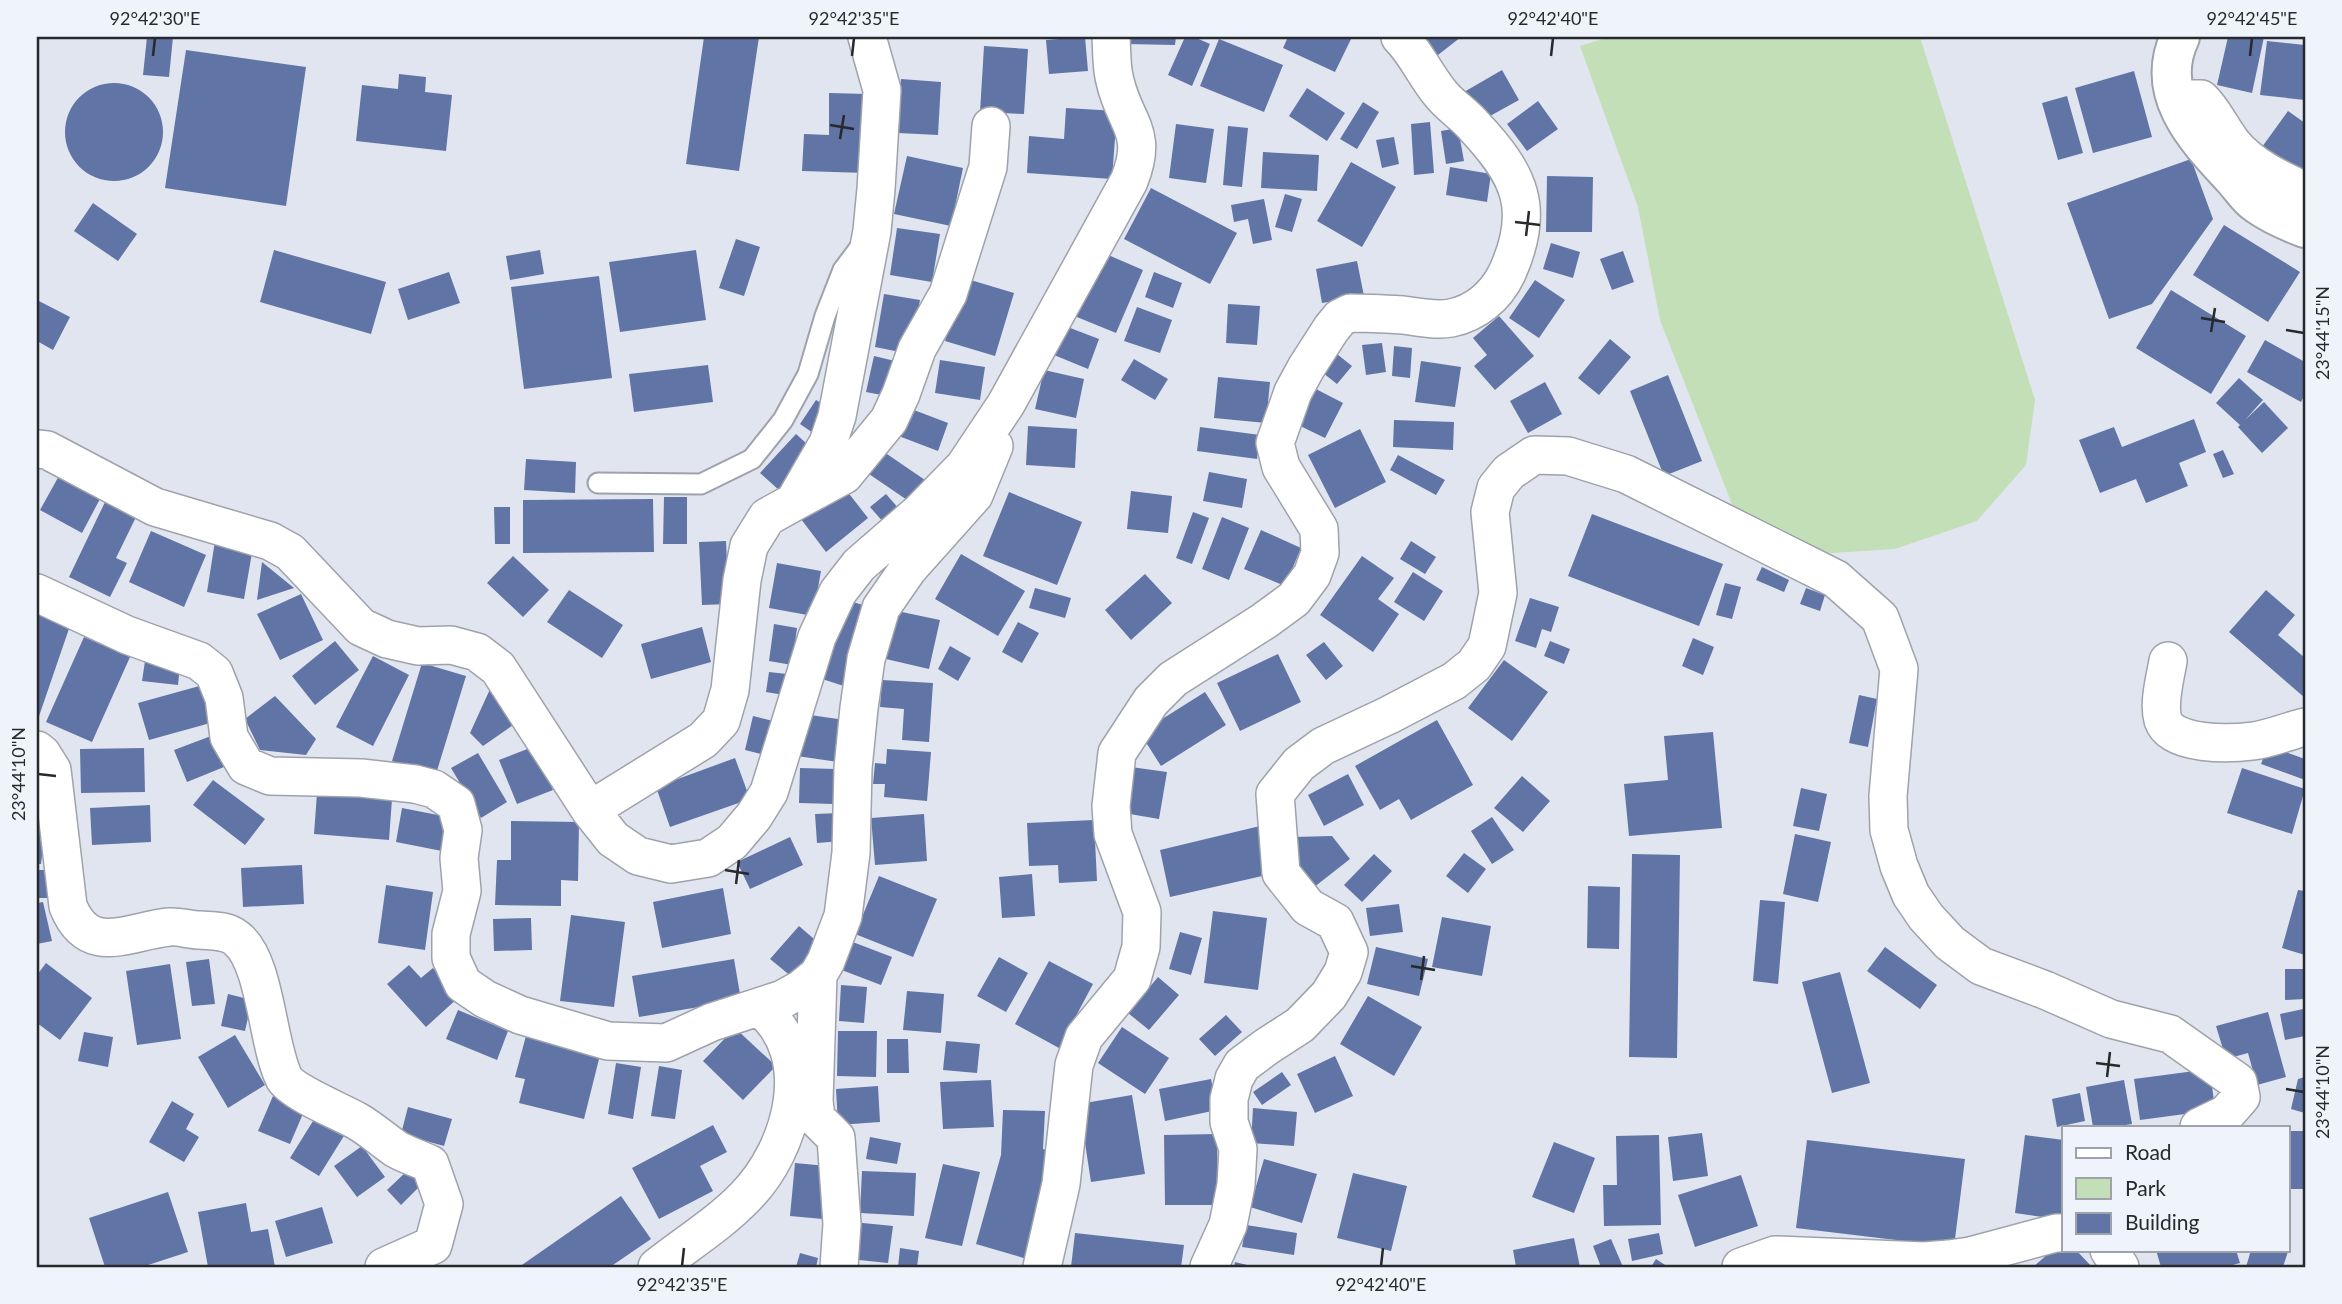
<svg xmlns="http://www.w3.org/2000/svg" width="2342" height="1304" viewBox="0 0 2342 1304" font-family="Lato,sans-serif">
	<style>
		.green { fill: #c3dfb8 }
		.building { fill: #6174a6 }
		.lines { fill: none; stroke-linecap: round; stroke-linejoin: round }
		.service-casing { stroke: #9ea2ab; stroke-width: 23 }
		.minor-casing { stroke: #9ea2ab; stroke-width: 40 }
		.tertiary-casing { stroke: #9ea2ab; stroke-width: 42 }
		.service { stroke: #fff; stroke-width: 19 }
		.minor { stroke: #fff; stroke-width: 37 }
		.tertiary { stroke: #fff; stroke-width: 38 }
		.ticks { fill: none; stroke: #27292c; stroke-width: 2.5 }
		.neatline { fill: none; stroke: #27292c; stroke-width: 2.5 }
		.ticks-label { font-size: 18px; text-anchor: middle; fill: #27292c }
	</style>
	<rect width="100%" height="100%" fill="#e1e5ef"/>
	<!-- green -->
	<path class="green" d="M1609,37H1920L2035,400L2026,465L1977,521L1895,549L1803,555L1735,512L1660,320L1638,207L1580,46Z"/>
	<!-- building -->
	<path class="building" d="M147,37H173L169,77L143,75Z
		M704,37H759L739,171L686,164Z
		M1085,37L1088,71L1049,74L1046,40Z
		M1126,37H1176L1175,45L1126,44Z
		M1185,37H1194L1210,44L1192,86L1168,75Z
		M1288,37H1352L1335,72L1283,48Z
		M1409,37H1461L1429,62Z
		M2228,37H2264L2252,93L2217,85Z
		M1219,39L1283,65L1264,112L1200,86Z
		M2267,41L2305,45V100L2260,95Z
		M984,46L1028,49L1024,114L980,112Z
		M186,50L306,67L286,206L165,188Z
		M1502,70L1519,100L1481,121L1464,92Z
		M2134,71L2152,137L2093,153L2075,88Z
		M399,74L426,77L425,92L452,95L446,151L356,141L362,85L398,89Z
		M901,79L941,82L938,135L898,133Z
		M65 132a49 49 0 1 1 98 0a49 49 0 1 1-98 0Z
		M1307,88L1345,113L1327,141L1289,116Z
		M829,93L868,94L866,173L802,171L804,134L829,135Z
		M2067,96L2083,153L2058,160L2042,103Z
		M1538,101L1558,129L1527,151L1507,124Z
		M1363,102L1379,112L1357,149L1340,139Z
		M1066,108L1117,111L1112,179L1027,173L1029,136L1064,139Z
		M2288,111L2305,123V179L2262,147Z
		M1430,122L1434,173L1414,175L1411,124Z
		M1176,124L1214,129L1206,183L1169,178Z
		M1228,126L1248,128L1242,187L1223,185Z
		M1458,128L1464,161L1446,164L1441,131Z
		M1394,137L1399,164L1382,168L1376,140Z
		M1263,152L1319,155L1317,191L1261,188Z
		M907,156L963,168L951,226L894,214Z
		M2191,159L2213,219L2152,304L2109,319L2067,203Z
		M1351,162L1396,187L1362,247L1317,221Z
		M1450,167L1491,174L1487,202L1446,195Z
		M1547,176L1593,177L1592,232H1546Z
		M1151,188L1237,233L1210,284L1124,239Z
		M1285,194L1302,199L1292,232L1275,227Z
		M1264,199L1272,240L1253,244L1248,219L1234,222L1231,205Z
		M93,203L137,234L118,261L74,231Z
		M2224,225L2300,272L2268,322L2193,275Z
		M897,228L940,234L932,282L890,275Z
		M736,239L760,247L744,296L719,288Z
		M1551,243L1580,252L1573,278L1543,269Z
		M274,250L386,282L371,334L260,302Z
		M540,250L544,274L510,280L506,256Z
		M696,250L706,320L620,332L609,262Z
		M1099,251L1143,270L1116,333L1072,315Z
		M1623,251L1634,282L1612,290L1600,259Z
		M1357,261L1364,296L1322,303L1316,269Z
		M449,272L460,303L408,320L398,289Z
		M1154,272L1182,283L1173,308L1145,297Z
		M599,276L612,378L524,389L511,287Z
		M964,278L1014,293L995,356L945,341Z
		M1535,280L1565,300L1539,338L1509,318Z
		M2171,290L2246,336L2211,394L2136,348Z
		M884,294L920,300L910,354L875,347Z
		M37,300L70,317L53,350L37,341Z
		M1228,304L1260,306L1257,345L1226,343Z
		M1137,307L1172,320L1160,353L1124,341Z
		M1499,316L1534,356L1495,390L1474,366L1487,355L1473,338Z
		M1065,326L1099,339L1088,369L1054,355Z
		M1610,339L1631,357L1599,395L1578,378Z
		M2265,340L2305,362V394L2301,402L2247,372Z
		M1382,343L1386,372L1366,375L1362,345Z
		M1394,346L1412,348L1410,378L1392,376Z
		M1337,354L1352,366L1337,384L1323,373Z
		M874,356L895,361L887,396L866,392Z
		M1134,359L1168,379L1155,400L1121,380Z
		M940,360L985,367L980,400L935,393Z
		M1421,361L1461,367L1455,407L1415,402Z
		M708,365L713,402L634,412L629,374Z
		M1044,370L1084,379L1076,418L1035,409Z
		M1668,375L1702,461L1664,476L1630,391Z
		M1218,377L1270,382L1266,423L1214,418Z
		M2239,378L2263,400L2245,420L2264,402L2288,428L2262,453L2238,427L2240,425L2216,403Z
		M1545,382L1562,414L1528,433L1510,401Z
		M1312,387L1343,403L1325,438L1294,423Z
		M816,400L833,410L816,435L800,424Z
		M906,407L948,423L938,451L896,435Z
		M2194,419L2206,452L2179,463L2188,486L2146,503L2136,479L2100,493L2079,440L2114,427L2122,447Z
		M1394,420L1454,422L1453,450L1393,447Z
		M1028,426L1077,429L1075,468L1026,465Z
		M1200,427L1260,435L1257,459L1197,451Z
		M1360,429L1386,482L1335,508L1308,455Z
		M796,434L816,452L780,491L760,473Z
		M2223,450L2234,474L2223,478L2213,454Z
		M884,452L925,480L910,502L869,474Z
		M1398,455L1445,480L1436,495L1390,470Z
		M526,459L576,462L575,493L524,490Z
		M1209,472L1247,479L1242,508L1203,501Z
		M60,474L101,497L82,533L40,510Z
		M843,486L868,518L826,552L801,519Z
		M1131,491L1172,496L1168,533L1127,529Z
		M1009,492L1082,522L1057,585L983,556Z
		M886,494L900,510L884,523L870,507Z
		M664,497H687V544H663Z
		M653,499L654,552L523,553V500Z
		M106,500L137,515L116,558L127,563L110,597L69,577Z
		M494,507H510V544H495Z
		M1193,512L1209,518L1192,564L1176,558Z
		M1592,514L1723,564L1699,626L1568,576Z
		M1222,517L1249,528L1229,580L1202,569Z
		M1261,530L1301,548L1285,586L1244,569Z
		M151,531L206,555L184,607L129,582Z
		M215,541L253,547L244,599L207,592Z
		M726,541L729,604L702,605L699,542Z
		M1411,541L1436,557L1425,574L1400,559Z
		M961,554L1025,591L998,636L935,599Z
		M513,556L549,590L523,617L487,583Z
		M1362,556L1394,578L1378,599L1399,614L1373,652L1320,615Z
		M262,562L294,588L257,600Z
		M777,563L821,571L813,616L769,608Z
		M1762,567L1789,580L1784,592L1756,580Z
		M1413,572L1443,591L1424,621L1394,602Z
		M1145,574L1172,603L1131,640L1105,610Z
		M1725,583L1741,587L1732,619L1716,615Z
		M1035,588L1071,598L1065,618L1029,608Z
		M1806,588L1825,595L1820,611L1800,604Z
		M569,590L623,625L602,658L547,622Z
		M2266,590L2295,615L2278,635L2305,658V698L2229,632Z
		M301,594L323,640L280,660L257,614Z
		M1530,598L1559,607L1551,632L1542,629L1536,648L1515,641Z
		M844,599L875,609L850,688L819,678Z
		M37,608L72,620L37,722Z
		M897,611L940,620L929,669L886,659Z
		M1018,622L1039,633L1022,663L1002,652Z
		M774,624L797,628L792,665L769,661Z
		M702,627L711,662L651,679L641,644Z
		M84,637L130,657L92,742L46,722Z
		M1693,638L1714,647L1703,675L1682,666Z
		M335,641L359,670L315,705L292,676Z
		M1550,641L1570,649L1564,664L1544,656Z
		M1324,642L1343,666L1326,680L1306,655Z
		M950,646L971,658L958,681L938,669Z
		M1278,654L1301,702L1240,731L1217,683Z
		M373,656L409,675L373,746L336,727Z
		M1504,660L1548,692L1512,741L1468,708Z
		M145,661L180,666L178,685L142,681Z
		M422,663L466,676L436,774L392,761Z
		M769,672L787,674L784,695L766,692Z
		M882,680L933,683L929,742L902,740L904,709L880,707Z
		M203,685L214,722L149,740L138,703Z
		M491,687L516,723L483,746L470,733Z
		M1205,692L1226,725L1161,766L1140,733Z
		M1859,695L1877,699L1868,747L1849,743Z
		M275,696L316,739L306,755L260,750L245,719Z
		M803,714L845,720L838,762L797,756Z
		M753,716L773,721L765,755L745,750Z
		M1437,720L1473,785L1411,820L1399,799L1380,810L1355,766Z
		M1713,732L1722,828L1629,836L1624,784L1668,780L1664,736Z
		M211,736L224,767L187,782L174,750Z
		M535,746L553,790L517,804L499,760Z
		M2268,746L2305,759V780L2261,764Z
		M144,748L145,792L81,793L80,749Z
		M887,749L931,752L927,801L884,797L885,784H873L875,763L886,764Z
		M478,753L507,802L481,818L451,768Z
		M735,758L750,799L670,827L656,787Z
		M1131,767L1167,772L1159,819L1124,813Z
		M800,768L835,769L834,804L799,803Z
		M2242,768L2305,789L2292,834L2227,813Z
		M1348,774L1364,805L1324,826L1308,795Z
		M1522,776L1550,801L1523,832L1494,808Z
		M213,780L265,819L245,845L193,805Z
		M1801,788L1827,794L1819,831L1793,826Z
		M317,793L392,799L389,840L314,834Z
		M150,805L151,842L92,845L90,808Z
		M402,808L448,817L442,851L396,842Z
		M840,813L842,841L817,843L815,814Z
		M924,814L927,861L875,865L871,818Z
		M1492,817L1514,850L1492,864L1471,831Z
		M37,819L46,821L41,864H37Z
		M1094,820L1097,881L1059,883L1058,865L1029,866L1027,823Z
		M511,821L579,822L578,881L561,880V906L495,905L497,860H511Z
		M1260,826L1271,874L1170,897L1160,850Z
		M1795,834L1831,842L1818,902L1783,894Z
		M1332,836L1350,859L1313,888L1294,864L1293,837Z
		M790,837L803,865L750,889L737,862Z
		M1464,853L1486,869L1468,893L1446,876Z
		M1374,854L1392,871L1362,902L1344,885Z
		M1632,854L1680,855L1677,1058L1629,1057Z
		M302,865L304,904L243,907L241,868Z
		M37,870H53L54,898H37Z
		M1032,874L1035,916L1002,918L999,877Z
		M879,876L937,899L913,957L855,934Z
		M386,885L433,892L425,950L378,943Z
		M1588,886L1620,887L1619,949L1587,948Z
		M723,888L731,934L662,948L653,902Z
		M2298,890L2305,891V955L2282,948Z
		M1760,900L1785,902L1778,984L1753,981Z
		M43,902L52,941L37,944V903Z
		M1399,904L1403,932L1370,936L1366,908Z
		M1213,911L1267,918L1258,990L1204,983Z
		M571,915L625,922L614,1007L560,1001Z
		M1442,917L1491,926L1482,976L1432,967Z
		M531,918L532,950L494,951L493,919Z
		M799,926L821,945L792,977L770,959Z
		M1180,932L1202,938L1191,975L1169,969Z
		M850,941L892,957L881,985L839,969Z
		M1376,947L1428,959L1419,996L1367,984Z
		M1885,947L1937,985L1920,1009L1867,971Z
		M999,957L1028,973L1006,1012L977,996Z
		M209,959L215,1004L192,1006L186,962Z
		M734,959L741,1000L639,1017L632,976Z
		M1049,961L1093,984L1059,1048L1015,1024Z
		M46,963L92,998L60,1040L37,1023V975Z
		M170,964L181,1039L137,1045L126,971Z
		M409,965L421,978L433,968L459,997L426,1027L387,984Z
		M2285,969H2305V999L2285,1000Z
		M1840,972L1870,1083L1832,1093L1802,982Z
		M1158,977L1179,995L1149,1030L1128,1013Z
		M841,985L867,987L864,1023L839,1021Z
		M907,991L944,994L941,1033L903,1030Z
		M228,994L252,1000L245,1031L221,1026Z
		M1368,996L1422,1027L1394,1076L1340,1044Z
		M2303,1009L2305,1036L2285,1040L2280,1014Z
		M458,1010L508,1031L497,1060L446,1039Z
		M2268,1012L2286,1077L2257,1085L2248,1053L2226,1059L2216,1026Z
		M1226,1015L1242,1032L1215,1056L1199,1039Z
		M1122,1027L1169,1058L1145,1094L1098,1063Z
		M735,1028L776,1066L743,1100L703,1061Z
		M838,1031H877L876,1077L837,1076Z
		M84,1032L113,1037L108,1067L78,1061Z
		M527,1032L601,1051L584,1119L519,1103L525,1079L515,1077Z
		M235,1035L265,1085L228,1108L198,1057Z
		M887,1039H908L909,1073H887Z
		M946,1041L980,1044L977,1073L943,1070Z
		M1335,1056L1353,1096L1315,1113L1297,1074Z
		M616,1063L641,1067L633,1119L608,1114Z
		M659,1066L682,1070L675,1119L651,1116Z
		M2210,1069L2215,1110L2140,1120L2134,1079Z
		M1282,1072L1291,1085L1262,1105L1253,1092Z
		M2305,1077V1113L2291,1109L2298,1079Z
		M1211,1079L1217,1110L1165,1121L1159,1089Z
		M991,1080L994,1127L943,1129L940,1082Z
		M2124,1080L2132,1124L2113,1127H2093L2086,1087Z
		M878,1086L880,1122L838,1125L836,1089Z
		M2080,1093L2085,1121L2057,1127L2052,1099Z
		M1132,1095L1145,1174L1091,1182L1079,1104Z
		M273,1096L305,1109L290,1144L258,1131Z
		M172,1101L194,1114L186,1129L199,1137L184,1162L149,1142Z
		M408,1107L452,1119L444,1146L401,1134Z
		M1253,1108L1297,1112L1294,1146L1251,1143Z
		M1003,1110L1045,1111L1043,1149L1057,1153L1027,1259L976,1244L1001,1155Z
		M318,1113L347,1131L319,1176L290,1158Z
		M713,1125L727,1152L700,1166L713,1191L659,1219L632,1168Z
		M2288,1131H2305V1189H2288Z
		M1702,1133L1708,1176L1673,1181L1668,1137Z
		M1217,1134L1218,1205H1165L1164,1135Z
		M1659,1135L1661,1225L1604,1226L1603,1185H1617L1616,1136Z
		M2025,1135L2064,1140V1220L2015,1213Z
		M870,1137L901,1143L897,1164L866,1159Z
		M1807,1140L1965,1159L1954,1247L1796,1228Z
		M1554,1142L1595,1158L1574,1213L1532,1197Z
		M362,1146L385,1177L357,1197L334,1166Z
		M1264,1159L1317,1174L1302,1223L1250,1207Z
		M795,1163L827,1166L823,1219L790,1216Z
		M943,1164L980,1172L962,1246L925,1238Z
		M407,1171L421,1185L401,1205L387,1190Z
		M862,1171L916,1173L914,1216L860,1213Z
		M1353,1173L1407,1186L1391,1251L1337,1238Z
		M1741,1175L1758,1226L1695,1247L1678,1195Z
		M168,1192L188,1252L142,1267H105L89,1218Z
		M621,1196L651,1239L610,1267H519Z
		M246,1203L251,1232L268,1229L275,1267H208L198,1212Z
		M322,1207L333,1243L286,1257L275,1221Z
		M853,1222L893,1226L888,1263L849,1259Z
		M1246,1225L1297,1233L1294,1255L1242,1247Z
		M1075,1233L1184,1245L1181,1267H1071Z
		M1659,1233L1663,1254L1632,1261L1628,1239Z
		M1574,1238L1580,1267H1516L1513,1250Z
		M1611,1239L1623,1267H1601L1593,1246Z
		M2064,1240V1250H2076L2092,1267H2033Z
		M2288,1241L2291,1242L2283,1267H2246L2251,1250H2288Z
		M900,1248L919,1251L917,1267H898Z
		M2156,1250H2236L2240,1263L2225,1267H2161Z
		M800,1253L818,1258L816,1267H796Z
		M1656,1259L1668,1267H1651Z
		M1235,1262L1251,1266V1267H1234Z"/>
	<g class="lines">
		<!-- service casing -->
		<g class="service-casing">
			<path id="service" d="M598,483L701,484L752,459L783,420L808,374L825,316L843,270L861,246"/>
		</g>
		<!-- minor casing -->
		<g class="minor-casing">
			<path id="minor" d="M2176,99H2201C2214,111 2221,129 2233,144C2251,166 2279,179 2305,191
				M37,449L47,450L155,507L270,541L290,552L361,627L387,639L418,646L451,645L477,652L498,668L590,810L613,839L638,856L671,864L708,858L732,842L754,816L769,792L817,637L838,592L859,565L920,512L964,467L1006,404L1129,181C1149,131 1125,125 1115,81C1111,67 1112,51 1111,37
				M796,501L844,475L889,420L901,394L917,349L948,294L988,167L991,126
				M37,593L127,635L199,661L214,673L224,698L229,737L246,766L270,776L361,778L415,784L434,789L456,804L463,830L459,858L462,891L451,934V958L463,984L485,999L520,1015L608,1041L666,1043L712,1022L783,999L801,989L818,975L826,961L843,916L851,853L853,768L859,708L866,659L881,608L908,569L974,495L994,446
				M2168,661C2165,679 2158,703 2163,720C2172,746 2230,744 2253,741C2270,739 2288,731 2305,727
				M37,750L42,754L52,770L68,906C89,958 128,931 169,927C179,926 190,930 200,930C213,931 226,930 236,938C266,960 267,1044 284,1078C292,1092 341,1112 357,1121C371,1129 383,1140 396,1149C407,1155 419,1159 430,1164L444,1204L433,1245L384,1267
				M590,810L703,740L721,721L730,690L742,580L749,546L767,517L794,502L828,443L837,416L872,231L876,189L882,90L867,37
				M818,975L814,1101L816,1118L836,1138L842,1224L839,1267
				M2109,1250L2120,1267
				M657,1267C686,1244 719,1224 745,1197C792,1150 819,1054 759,1007
				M1042,1267L1061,1184L1074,1065L1084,1037L1132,979L1141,947L1142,912L1113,834L1111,806L1117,753L1151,701L1173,679L1264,621L1294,599L1312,575L1320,553L1319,529L1281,467L1275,443L1293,392L1306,368L1331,329L1340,318L1350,313C1368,313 1386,314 1403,315C1418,317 1436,321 1451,318C1476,313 1496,296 1507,273C1536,209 1520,175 1474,126C1464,114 1449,105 1440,93C1425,75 1416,53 1400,37
				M1209,1267L1228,1225L1236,1185L1238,1149L1229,1122V1099L1234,1079L1242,1065L1266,1047L1300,1025L1329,995L1343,972L1349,952L1335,922L1308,907L1281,873L1275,794L1299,764L1323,746L1389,715L1454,681L1474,665L1487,646L1498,593L1490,512L1496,488L1509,472L1534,455L1568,456L1626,474L1836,579L1880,618L1899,669L1888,796L1889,830L1899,866L1911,895L1926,917L1950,943L1981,966L2045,990L2111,1019L2170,1034L2238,1082L2241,1097L2226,1114L2199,1127
				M1741,1267L1775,1255L1924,1261L1949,1259L1970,1256L2056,1233H2064"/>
		</g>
		<!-- tertiary casing -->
		<g class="tertiary-casing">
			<path id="tertiary" d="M2180,37C2153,94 2196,138 2232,177C2240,185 2247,198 2257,204C2271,214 2289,222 2305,228"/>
		</g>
		<!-- service -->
		<use href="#service" class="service"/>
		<!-- minor -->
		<use href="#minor" class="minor"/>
		<!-- tertiary -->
		<use href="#tertiary" class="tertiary"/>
	</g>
	<!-- ticks -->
	<path class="ticks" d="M153,56L155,38M852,56L854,38M1551,56L1553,38M2250,56L2252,38M830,125L854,129M840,139L844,115M1515,222L1540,225M1526,236L1529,211M2201,318L2225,322M2286,330L2304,333M2211,332L2215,308M38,774L56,776M725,870L749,874M736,884L739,860M1411,966L1435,970M1421,980L1424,956M2096,1063L2120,1066M2107,1077L2110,1052M2286,1089L2304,1092M682,1266L684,1248M1381,1266L1383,1248"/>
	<!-- border -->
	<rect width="2342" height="1304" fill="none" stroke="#eff3fc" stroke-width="77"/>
	<!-- legend -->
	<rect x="2062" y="1126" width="228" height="126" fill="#eff3fc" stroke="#9fa2a9" stroke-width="2"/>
	<rect x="2076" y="1148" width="35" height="10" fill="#ffffff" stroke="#9fa2a9" stroke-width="2"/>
	<text x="2125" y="1160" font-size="21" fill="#27292c">Road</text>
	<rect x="2076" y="1178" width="35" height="21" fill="#c3dfb8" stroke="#9fa2a9" stroke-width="2"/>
	<text x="2125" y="1196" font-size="21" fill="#27292c">Park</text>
	<rect x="2076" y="1213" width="35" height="21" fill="#6174a6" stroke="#9fa2a9" stroke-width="2"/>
	<text x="2125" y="1230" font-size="21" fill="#27292c">Building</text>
	<rect x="38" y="38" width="2266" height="1228" class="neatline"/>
	<g class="ticks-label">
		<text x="155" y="25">92°42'30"E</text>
		<text x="854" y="25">92°42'35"E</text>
		<text x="1553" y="25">92°42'40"E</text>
		<text x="2252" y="25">92°42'45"E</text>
		<text transform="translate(2323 333) rotate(-90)" y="6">23°44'15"N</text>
		<text transform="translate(19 774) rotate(-90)" y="6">23°44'10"N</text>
		<text transform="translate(2323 1092) rotate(-90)" y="6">23°44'10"N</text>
		<text x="682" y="1291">92°42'35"E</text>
		<text x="1381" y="1291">92°42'40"E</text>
	</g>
</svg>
